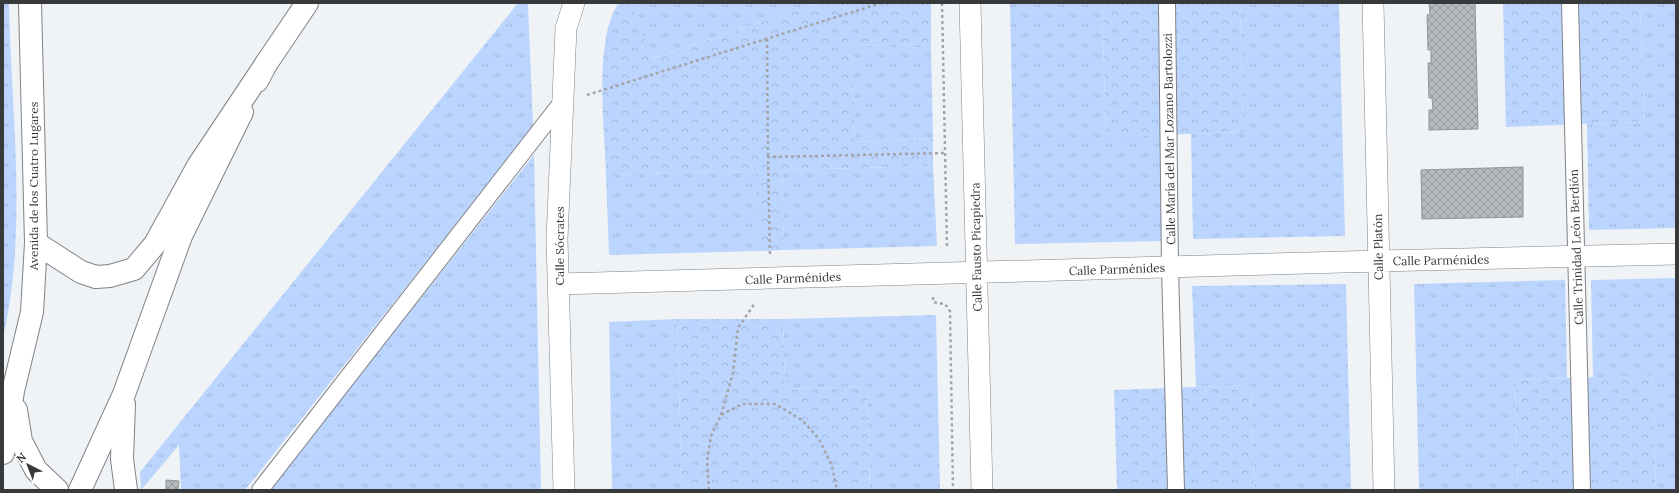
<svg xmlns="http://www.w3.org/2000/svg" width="1679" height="493" viewBox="0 0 1679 493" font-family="Lora,serif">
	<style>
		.grass { fill: url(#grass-tufts) }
		.park { fill: url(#park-crowns) }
		.building { fill: url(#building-cross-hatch); stroke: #929498 }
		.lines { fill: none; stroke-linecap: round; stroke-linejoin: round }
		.pedestrian-casing { stroke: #808285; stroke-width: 18 }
		.minor-casing { stroke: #808285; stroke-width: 22 }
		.tertiary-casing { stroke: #808285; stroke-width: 24 }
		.secondary-casing { stroke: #808285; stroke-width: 24 }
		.path { stroke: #a3a5a8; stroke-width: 2.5; stroke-dasharray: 3 3; stroke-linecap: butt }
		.pedestrian { stroke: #fff; stroke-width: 16 }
		.minor { stroke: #fff; stroke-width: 21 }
		.tertiary { stroke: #fff; stroke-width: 22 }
		.secondary { stroke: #fff; stroke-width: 22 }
		.labels { text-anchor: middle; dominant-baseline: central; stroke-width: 3; stroke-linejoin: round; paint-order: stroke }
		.street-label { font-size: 12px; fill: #38393a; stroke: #fff }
	</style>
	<defs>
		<pattern id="grass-tufts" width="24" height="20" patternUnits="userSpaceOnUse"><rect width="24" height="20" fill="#bbd5fe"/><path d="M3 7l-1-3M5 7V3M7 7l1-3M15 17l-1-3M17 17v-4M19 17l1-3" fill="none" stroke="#a2b8da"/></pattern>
		<pattern id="park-crowns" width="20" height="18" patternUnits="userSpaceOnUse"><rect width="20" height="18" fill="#bbd5fe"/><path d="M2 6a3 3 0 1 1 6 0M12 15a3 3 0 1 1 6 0" fill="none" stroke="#a2b8da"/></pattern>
		<pattern id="building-cross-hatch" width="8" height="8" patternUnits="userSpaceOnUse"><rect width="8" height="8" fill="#b7babd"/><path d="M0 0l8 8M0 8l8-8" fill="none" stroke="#96989b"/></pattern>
	</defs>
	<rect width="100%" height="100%" fill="#f0f3f6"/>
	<!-- grass -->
	<path class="grass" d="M3,3H9C11,113 28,229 3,338Z
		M518,3H528L533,127L245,490H181L179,445L141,490L140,472Z
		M632,3H818L650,59Z
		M1010,3H1102L1106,136L1165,135L1166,241L1015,244Z
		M1240,3H1339L1345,236L1193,239L1191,134L1243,132Z
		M1640,3H1676V228L1589,230L1587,124L1644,122Z
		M931,44L933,139L855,142L852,46Z
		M534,155L541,490H269Z
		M933,166L937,246L784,250L782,170Z
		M757,171L759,251L609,255L606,175Z
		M1676,278V490H1656L1652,376L1593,378L1591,280Z
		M1565,280L1567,378L1515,380L1518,490H1419L1414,284Z
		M1346,284L1351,490H1254L1251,385L1196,387L1192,286Z
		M936,315L940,490H870L867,386L785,389L783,319Z
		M677,319L682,490H612L609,322Z"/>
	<!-- park -->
	<path class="park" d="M619,3H632L651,59L818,3H931V44L852,46L855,142L933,139V166L782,170L784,250L759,251L756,171L606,175C605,132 593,37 619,3Z
		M1102,3H1240L1243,132L1106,137Z
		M1503,3H1640L1644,122L1506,127Z
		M677,319H783L785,389L867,386L870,490H682Z
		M1652,375L1656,490H1518L1515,380Z
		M1251,385L1254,490H1117L1114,390Z"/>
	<!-- building -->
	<path class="building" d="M1427,3H1475L1478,129L1429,130V110H1433L1432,98H1429L1428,63H1431V50H1428L1427,15L1430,14L1429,3Z
		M1523,167V217L1422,219L1421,170Z
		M166,480L179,481L178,490H166Z"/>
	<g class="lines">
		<!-- pedestrian casing -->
		<g class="pedestrian-casing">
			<path id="pedestrian" d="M1167,3L1170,268L1176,490
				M1570,3L1582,490
				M260,490L562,102"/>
		</g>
		<!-- minor casing -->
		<g class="minor-casing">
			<path id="minor" d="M970,3L982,490
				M1373,3L1384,490
				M559,284L1379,261L1676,254
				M564,490L557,239L566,28L574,3"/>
		</g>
		<!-- tertiary casing -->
		<g class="tertiary-casing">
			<path id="tertiary" d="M257,81L266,64L307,3
				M124,404L122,459L126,490
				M80,490L124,394L181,236L242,112"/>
		</g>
		<!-- secondary casing -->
		<g class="secondary-casing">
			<path id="secondary" d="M36,243L81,272L96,277L110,276L134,269L155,244L198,166L266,64
				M16,410L21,441L36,470L57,490
				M3,453L13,391L32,312L36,243L30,3"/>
		</g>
		<!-- path -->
		<path class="path" d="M942,3L947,248
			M767,39L768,157
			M587,95L881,3
			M770,254L768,157L946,153
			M933,297V302L945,304L950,311L953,490
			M721,415L733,373L738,328L755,303
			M709,490L707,461L711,436L721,415L742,404H775L802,420L819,439L832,466L837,490"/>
		<!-- pedestrian -->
		<use href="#pedestrian" class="pedestrian"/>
		<!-- minor -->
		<use href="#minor" class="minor"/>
		<!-- tertiary -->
		<use href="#tertiary" class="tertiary"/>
		<!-- secondary -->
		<use href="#secondary" class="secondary"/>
	</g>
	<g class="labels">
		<!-- street labels -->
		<g class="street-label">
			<text transform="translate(1169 139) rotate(-91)">Calle María del Mar Lozano Bartolozzi</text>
			<text transform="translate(33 186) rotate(-90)">Avenida de los Cuatro Lugares</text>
			<text transform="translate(559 246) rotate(-90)">Calle Sócrates</text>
			<text transform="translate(976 247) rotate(-91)">Calle Fausto Picapiedra</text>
			<text transform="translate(1378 247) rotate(-91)">Calle Platón</text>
			<text transform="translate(1576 247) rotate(-92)">Calle Trinidad León Berdión</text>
			<text transform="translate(1441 260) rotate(-1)">Calle Parménides</text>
			<text transform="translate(1117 269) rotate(-2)">Calle Parménides</text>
			<text transform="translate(793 278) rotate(-2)">Calle Parménides</text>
		</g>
	</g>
	<!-- border -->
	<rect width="1679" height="493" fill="none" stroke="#38393a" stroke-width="8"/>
	<!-- north arrow -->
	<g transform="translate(28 465) rotate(318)" stroke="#ffffff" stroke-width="3" paint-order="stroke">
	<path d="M0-3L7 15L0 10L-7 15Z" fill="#38393a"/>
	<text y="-6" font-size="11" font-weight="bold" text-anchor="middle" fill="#38393a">N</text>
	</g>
</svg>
